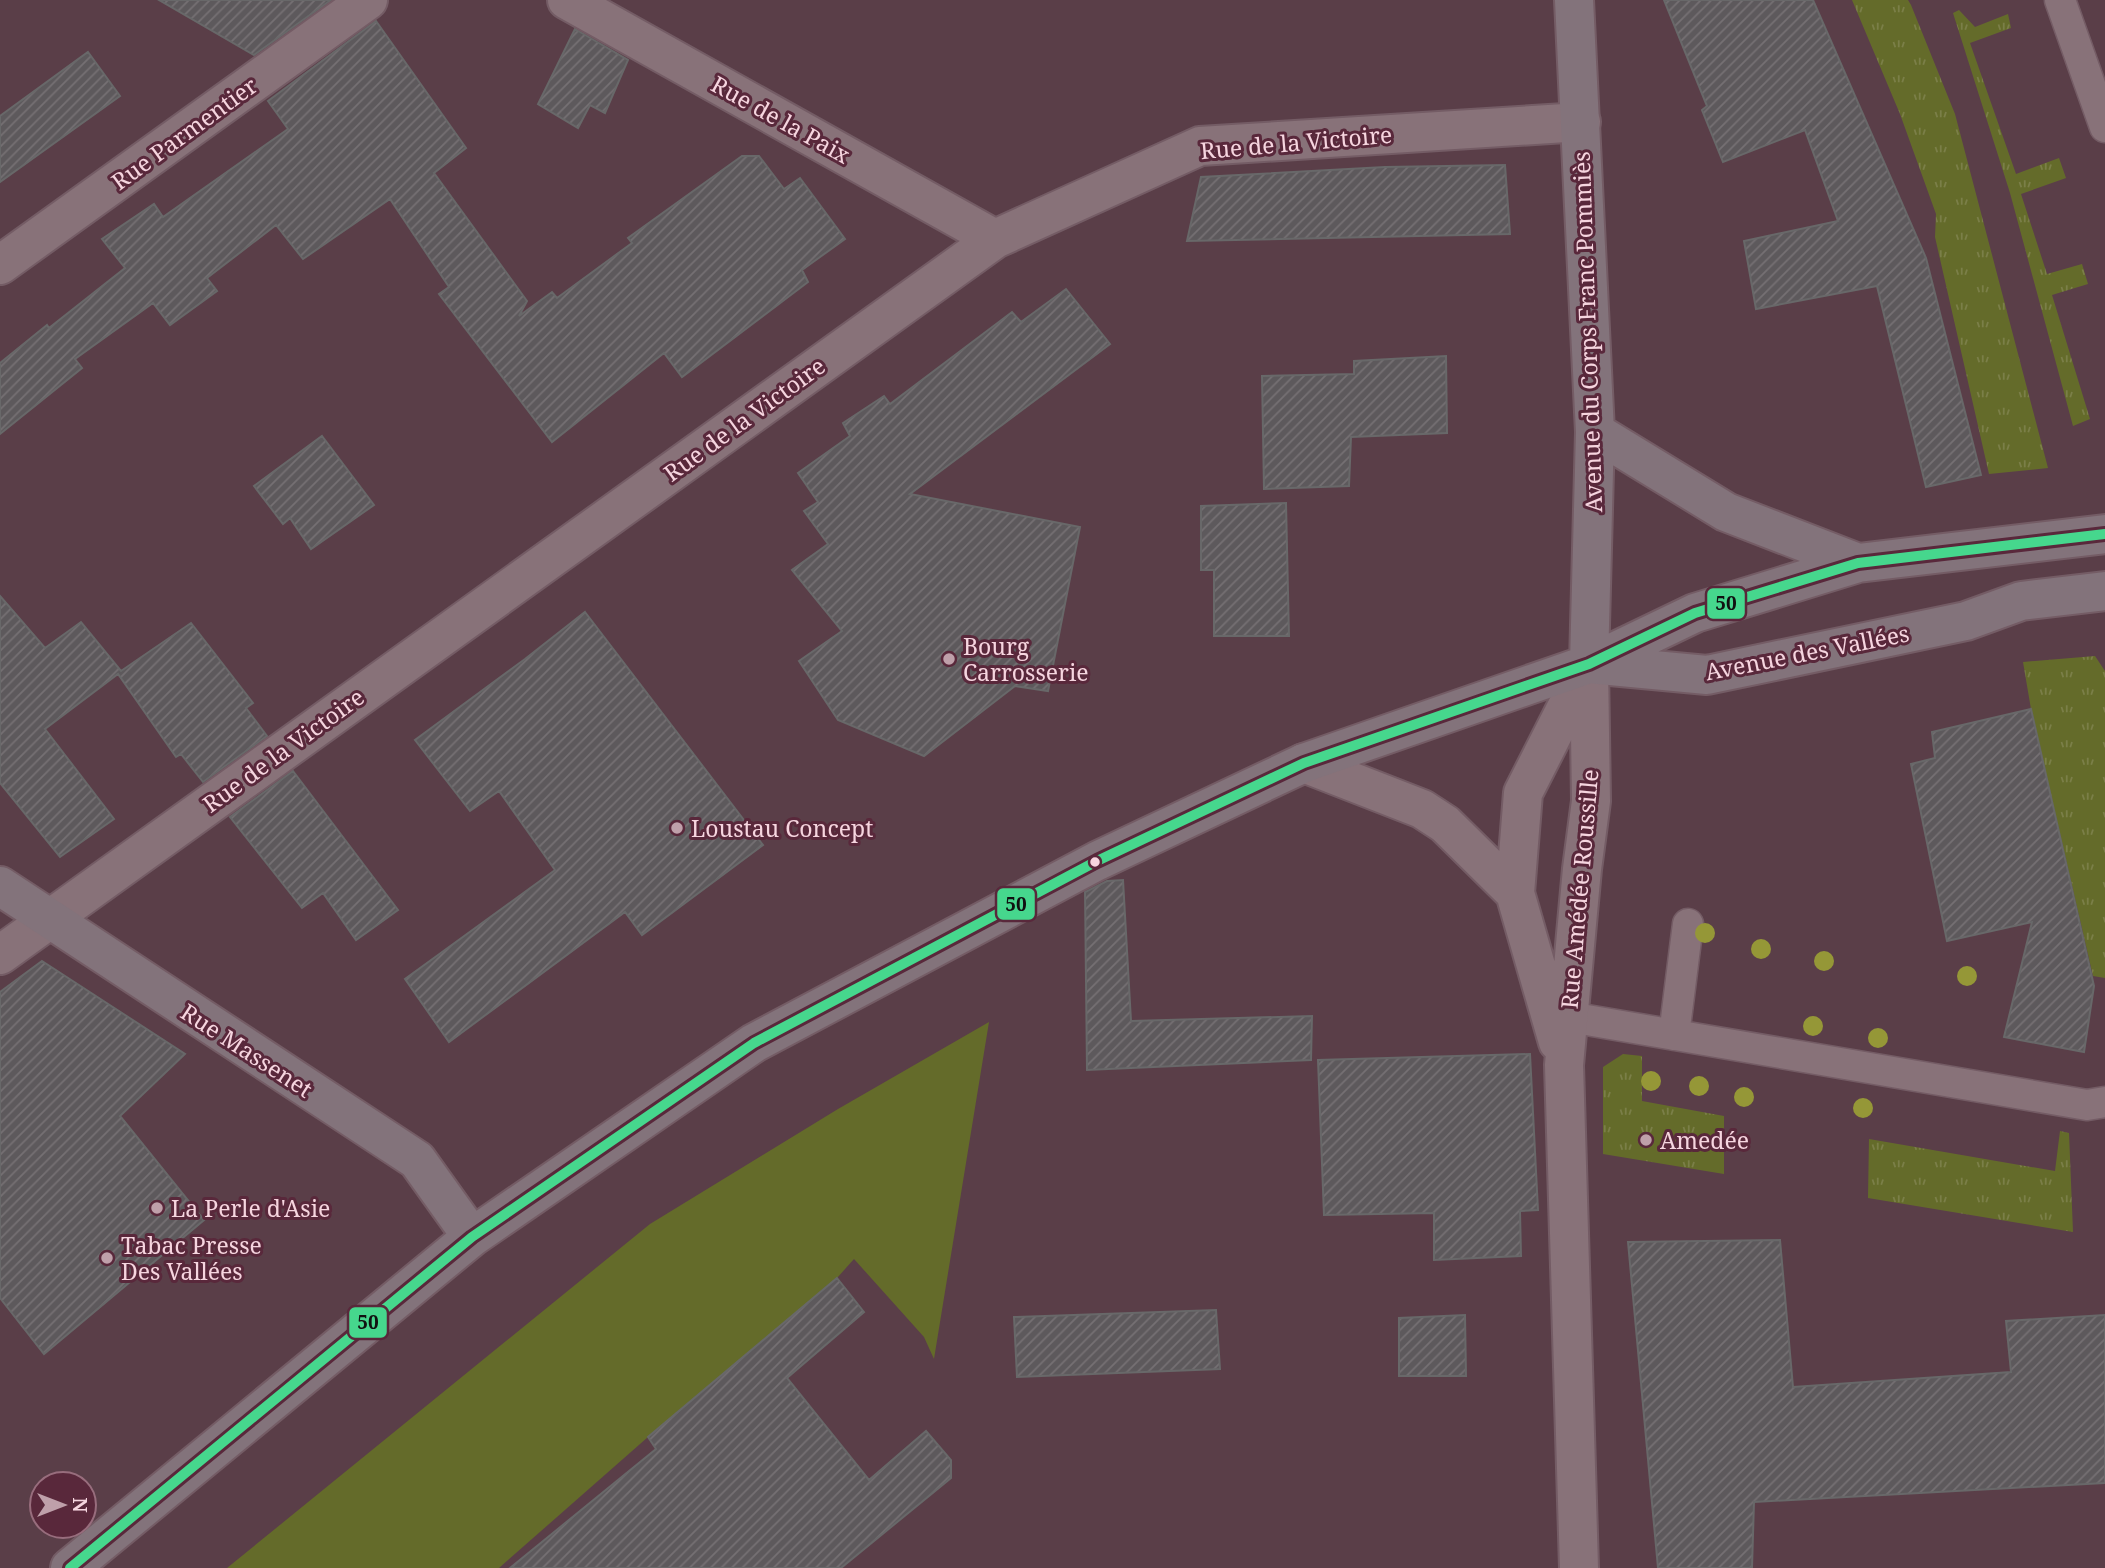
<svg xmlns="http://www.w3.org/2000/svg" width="2105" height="1568" viewBox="0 0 2105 1568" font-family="'Noto Serif',serif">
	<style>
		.grass { fill: url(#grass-tufts) }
		.park { fill: #646b2a }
		.building { fill: url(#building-hatch); stroke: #686869; stroke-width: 2 }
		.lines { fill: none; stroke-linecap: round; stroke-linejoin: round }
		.lane-casing { stroke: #745c65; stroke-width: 33 }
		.street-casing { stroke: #745c65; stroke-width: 42 }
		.secondary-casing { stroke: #745c65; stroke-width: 42 }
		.lane { stroke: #887279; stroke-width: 30 }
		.street { stroke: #887279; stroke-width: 38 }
		.secondary { stroke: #83737b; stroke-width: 38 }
		.bus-1-casing { stroke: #59283b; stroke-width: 16 }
		.bus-1 { stroke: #46d78d; stroke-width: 10 }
		.tree { fill: #959737 }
		.poi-dot { fill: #bfa0aa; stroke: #59283b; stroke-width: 2.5 }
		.bus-dot { fill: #f6d5df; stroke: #59283b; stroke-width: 2.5 }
		.labels { text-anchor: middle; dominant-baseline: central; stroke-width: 6; stroke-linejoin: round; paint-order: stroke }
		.street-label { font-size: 23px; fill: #f6d5df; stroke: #59283b }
		.poi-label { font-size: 23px; fill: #f6d5df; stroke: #59283b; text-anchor: start }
		.line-badge { stroke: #59283b; stroke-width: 2.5 }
		.pale-badge-label { font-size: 19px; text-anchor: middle; font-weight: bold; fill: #111 }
	</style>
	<defs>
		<pattern id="grass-tufts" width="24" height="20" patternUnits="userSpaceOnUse" patternTransform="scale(1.75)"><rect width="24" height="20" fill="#646b2a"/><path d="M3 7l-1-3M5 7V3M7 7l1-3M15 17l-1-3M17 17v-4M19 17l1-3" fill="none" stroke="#7b7f48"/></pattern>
		<pattern id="building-hatch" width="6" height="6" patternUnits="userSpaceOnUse" patternTransform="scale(1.75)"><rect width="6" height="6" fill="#5d595c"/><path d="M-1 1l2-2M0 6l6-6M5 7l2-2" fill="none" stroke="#757073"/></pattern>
	</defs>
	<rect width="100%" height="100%" fill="#5a3e48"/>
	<!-- grass -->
	<path class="grass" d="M1852,0H1908L1911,5L1955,114L2048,468L1989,474L1935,237L1936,214L1900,114Z
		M1959,10L1975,27L2008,14L2011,28L1970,43L2016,174L2059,158L2066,178L2021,194L2047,274L2082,264L2088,284L2052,295L2090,419L2073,426L2010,193L1953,13Z
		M2095,656L2105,671V978L2093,976L2031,709L2023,662Z
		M1623,1054L1642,1056V1101L1724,1116V1174L1603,1154V1067Z
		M2060,1131L2069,1133L2073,1232L1868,1198L1869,1139L2055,1171Z"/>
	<!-- park -->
	<path class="park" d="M989,1022L934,1359L924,1337L854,1259L837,1278L648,1437L499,1568H227L650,1224L838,1109Z"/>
	<!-- building -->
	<path class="building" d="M159,0H331L254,55Z
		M1664,0H1813L1926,258L1981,475L1926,487L1877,286L1756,309L1744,241L1838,221L1805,130L1723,162L1702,110L1707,106Z
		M376,21L466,148L434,173L527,301L519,316L552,292L557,298L632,243L628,238L742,156H759L784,189L800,178L845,239L802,270L808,282L682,377L664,353L552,442L439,294L449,287L390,199L303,259L276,225L207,278L217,291L170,325L153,303L75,359L82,368L0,434V363L47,325L49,328L125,268L102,239L154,204L163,217L288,129L268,101Z
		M575,29L628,60L605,113L590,105L578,128L538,104Z
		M88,52L120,96L0,182V116Z
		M1505,165L1510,234L1187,241L1201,177L1385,167Z
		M1066,289L1110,344L910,494L1080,527L1048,691L1015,686L924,756L838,720L799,661L842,631L792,570L828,544L804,511L818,502L798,473L850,436L843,423L884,396L890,404L1012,312L1021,322Z
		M1446,356L1447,433L1351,437L1349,486L1264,489L1262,376L1354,374V361Z
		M322,436L374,505L311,549L290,518L283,524L254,486Z
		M1286,503L1289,636H1214V570H1201V506Z
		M0,596L45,648L81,622L121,671L191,623L253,703L246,708L267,736L203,782L181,754L176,757L118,674L45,729L114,819L60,857L0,783Z
		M585,612L763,845L642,935L625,912L449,1042L405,979L555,870L499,791L470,811L415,740L525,659Z
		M2031,709L2094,986L2084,1052L2004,1037L2032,922L1947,941L1911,764L1935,758L1932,732Z
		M293,771L398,910L356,940L323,893L302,908L230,817Z
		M1123,880L1131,1021L1312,1016L1311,1060L1087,1070L1085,892L1107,881Z
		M42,961L185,1054L120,1116L204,1220L44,1354L0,1298V992Z
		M1530,1054L1538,1210L1520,1211L1521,1256L1434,1260V1213L1324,1215L1318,1060Z
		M1780,1240L1793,1387L2011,1372L2006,1321L2105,1315V1483L1754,1502L1752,1568H1658L1628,1242Z
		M837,1278L864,1312L787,1378L869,1480L926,1431L951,1460V1478L841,1568H510L656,1449L648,1437Z
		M1216,1310L1220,1369L1017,1377L1014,1317Z
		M1465,1315L1466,1376H1399V1318Z"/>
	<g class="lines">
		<!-- lane casing -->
		<g class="lane-casing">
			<path id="lane" d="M2060,0L2105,127
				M1569,1017L2087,1105L2105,1102
				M1674,1035L1688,924"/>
		</g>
		<!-- street casing -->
		<g class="street-casing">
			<path id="street" d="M567,0L995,239
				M0,265L368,0
				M1304,763L1422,809L1445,824L1515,893
				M0,955L995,239L1200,146L1581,122
				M1558,1042L1515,893L1523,793L1586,669
				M1579,1568L1564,1065L1582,869L1591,801L1589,664"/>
		</g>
		<!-- secondary casing -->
		<g class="secondary-casing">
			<path id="secondary" d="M1574,0L1595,432L1589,664
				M1595,432L1726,512L1858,563
				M1589,664L1707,675L1966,621L2021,601L2105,591
				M0,886L417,1160L472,1237
				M70,1568L472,1237L754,1043L1097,861L1304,763L1589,664L1695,613L1858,563L2105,534"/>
		</g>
		<!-- lane -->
		<use href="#lane" class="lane"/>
		<!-- street -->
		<use href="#street" class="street"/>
		<!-- secondary -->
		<use href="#secondary" class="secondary"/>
		<!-- bus-1 casing -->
		<g class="bus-1-casing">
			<path id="bus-1" d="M70,1568L472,1237L754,1043L1097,861L1304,763L1589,664L1695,613L1858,563L2105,534"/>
		</g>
		<!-- bus-1 -->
		<use href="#bus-1" class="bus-1"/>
	</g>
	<!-- trees -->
	<g class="tree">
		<circle cx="1705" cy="933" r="10"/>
		<circle cx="1761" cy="949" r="10"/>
		<circle cx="1824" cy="961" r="10"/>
		<circle cx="1967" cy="976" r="10"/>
		<circle cx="1813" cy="1026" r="10"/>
		<circle cx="1878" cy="1038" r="10"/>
		<circle cx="1651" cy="1081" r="10"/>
		<circle cx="1699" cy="1086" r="10"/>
		<circle cx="1744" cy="1097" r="10"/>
		<circle cx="1863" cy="1108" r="10"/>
	</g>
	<!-- markers -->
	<g class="poi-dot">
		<circle cx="949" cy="659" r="7"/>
		<circle cx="677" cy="828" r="7"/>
		<circle cx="1646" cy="1140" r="7"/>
		<circle cx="157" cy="1208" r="7"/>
		<circle cx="107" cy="1258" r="7"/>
	</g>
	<circle class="bus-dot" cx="1095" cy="862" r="6"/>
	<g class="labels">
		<!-- street labels -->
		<g class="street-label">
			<text transform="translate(781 119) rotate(29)">Rue de la Paix</text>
			<text transform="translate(184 133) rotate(-36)">Rue Parmentier</text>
			<text transform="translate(1296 142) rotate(-5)">Rue de la Victoire</text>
			<text transform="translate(1587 332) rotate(-92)">Avenue du Corps Franc Pommiès</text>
			<text transform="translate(744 419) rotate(-36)">Rue de la Victoire</text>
			<text transform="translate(1807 652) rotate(-11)">Avenue des Vallées</text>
			<text transform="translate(283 750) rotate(-36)">Rue de la Victoire</text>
			<text transform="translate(1579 889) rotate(-85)">Rue Amédée Roussille</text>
			<text transform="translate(247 1050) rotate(33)">Rue Massenet</text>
		</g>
		<!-- poi labels -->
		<g class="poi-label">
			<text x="963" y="646">Bourg<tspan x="963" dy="26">Carrosserie</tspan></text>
			<text x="691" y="828">Loustau Concept</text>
			<text x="1660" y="1140">Amedée</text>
			<text x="171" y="1208">La Perle d'Asie</text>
			<text x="121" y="1245">Tabac Presse<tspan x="121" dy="26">Des Vallées</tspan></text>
		</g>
	</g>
	<g class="line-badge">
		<rect x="1706" y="587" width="40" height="33" rx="7" fill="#46d78d"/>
		<rect x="996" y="887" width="40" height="34" rx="7" fill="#46d78d"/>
		<rect x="348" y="1306" width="40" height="33" rx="7" fill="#46d78d"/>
	</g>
	<g class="pale-badge-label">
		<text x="1726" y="610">50</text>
		<text x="1016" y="911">50</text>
		<text x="368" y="1329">50</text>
	</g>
	<!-- north arrow -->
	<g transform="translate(63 1505) rotate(90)"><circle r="33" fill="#59283b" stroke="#986d7d" stroke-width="2"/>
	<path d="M0-5L12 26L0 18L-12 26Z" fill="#bfa0aa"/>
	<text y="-10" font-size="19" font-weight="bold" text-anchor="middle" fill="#f6d5df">N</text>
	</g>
</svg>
